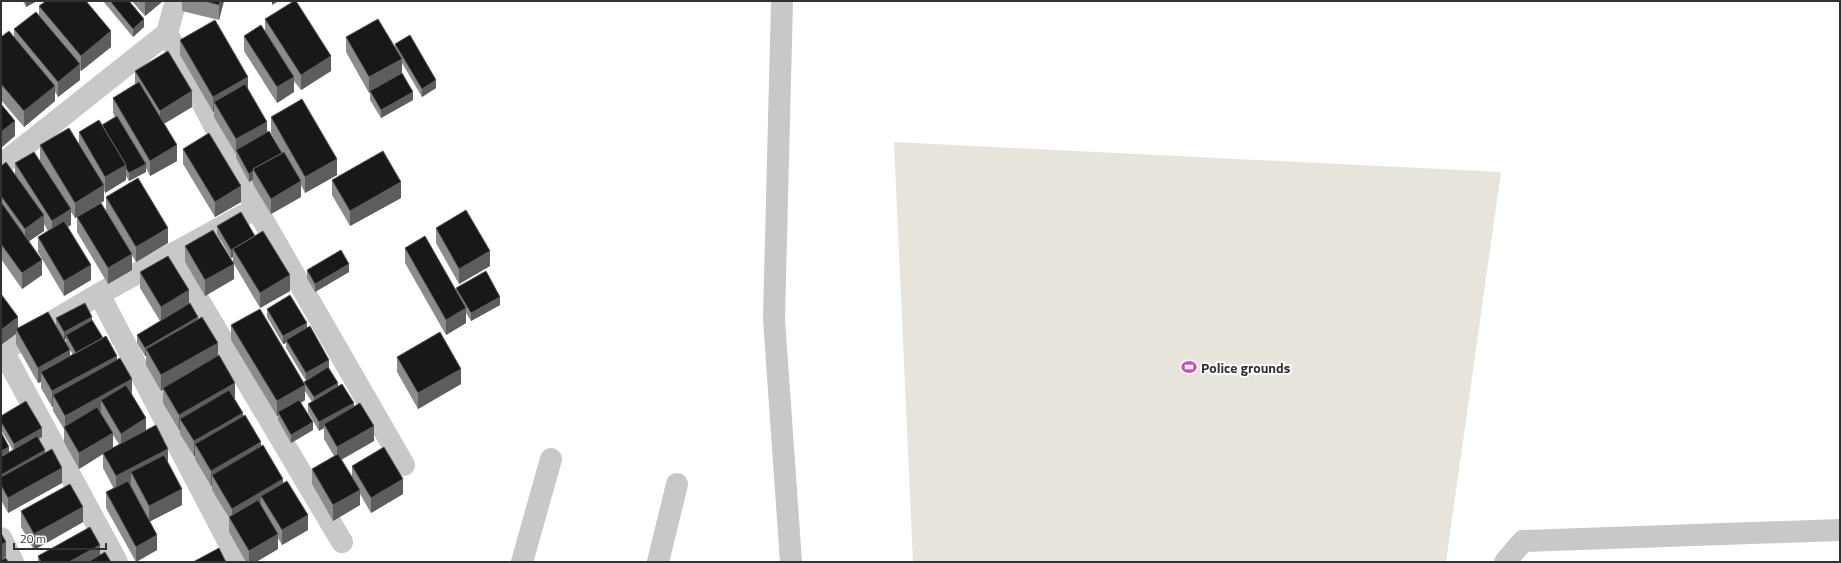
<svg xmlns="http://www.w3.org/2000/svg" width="1841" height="563" viewBox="0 0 1841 563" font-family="'Titillium Web',sans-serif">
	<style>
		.green { fill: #e7e4dc }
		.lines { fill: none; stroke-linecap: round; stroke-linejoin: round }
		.street { stroke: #c8c8c8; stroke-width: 22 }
		.wall { fill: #8c8c8c; fill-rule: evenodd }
		.shaded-wall { fill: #5d5d5d }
		.building { fill: #181818; stroke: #5d5d5d }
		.labels { text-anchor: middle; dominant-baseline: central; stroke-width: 4; stroke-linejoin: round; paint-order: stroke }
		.poi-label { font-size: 14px; font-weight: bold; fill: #313131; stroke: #fff; text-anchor: start }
	</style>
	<rect width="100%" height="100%" fill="#fff"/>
	<!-- green -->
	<path class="green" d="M894,142L1501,172L1446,562H913Z"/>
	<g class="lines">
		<!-- street -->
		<path class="street" d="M782,1L774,319L791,562
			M167,33L256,208L404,465
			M1,165L167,33L176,1
			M172,255L342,542
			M99,294L239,562
			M3,351L117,562
			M1,352L99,294L244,215
			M1,538L13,562
			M522,562L551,459
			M658,562L677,484
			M1505,562L1523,541L1840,530"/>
	</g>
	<!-- wall -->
	<path class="wall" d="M23,1H37L26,7Z
		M103,1H129L144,27L133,37Z
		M132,1H163L145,16Z
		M182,1H224L219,20L182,11Z
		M39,6L111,47L81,71L80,70V80L58,97L55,92V101L24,127L1,100V37H14V29L39,16Z
		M265,19L331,71L301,90L294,81V92L277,103L244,51V36L265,31Z
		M346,37L395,48V44L436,88L422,97L402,63V73L413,100L381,118L370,100V92L369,93L346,52Z
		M180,40L248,89L267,132L282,153L271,133V117L337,175L305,193L301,185V197L271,214L253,184V180L249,182L236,158V154L214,117V111L213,112L180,55Z
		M135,71L192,107L164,124L177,161L150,176L146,168V172L129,181L126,176V180L105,193L104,190V201L83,213L106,211V197L168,243L136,262L124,242L132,270L108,284L77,232V217L75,218L71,212V225L68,226L91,280L64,296L38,252V237L48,231L44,224V231L29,241L42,275L22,289L1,259V166L15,175V163L40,160V145L79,144V132L102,125L115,117L113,113V98L135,84Z
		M183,149L241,202L215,217L183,164Z
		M332,180L401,198L350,226L332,195Z
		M217,226L255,236L290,291L260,308L234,264V279L205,296L185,262V246L233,263V257L231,258L217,234Z
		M436,228L490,266L459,284L436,243Z
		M405,248L456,290V288L500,305L471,321L466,313V323L446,335L405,263Z
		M307,270L349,272L315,292L307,278Z
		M140,272L189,304L198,319L218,356L234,398L243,416L283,483L308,530L282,545L278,538V549L256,562H246L229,532V518L212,490V486H211L195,459V456H194L180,434V430H179L163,403V390L161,391L146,365V356H145L137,343V335L160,321L140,288Z
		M1,294L18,328L56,326V318L92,321L103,338L117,360L146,430L168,463L182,505L150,521L157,550L136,562L106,508V492L114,489L103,468V454L79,469L64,442V429L53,411V406L52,407L41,388V382L38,383L16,344V334ZM66,339V343L73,355L70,356L64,340ZM113,435L119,444L113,448Z
		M267,309L307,328L329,368L338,386L354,406L374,441L341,460L352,477V466L403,494L371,513L360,494V505L333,521L312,484V469L334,456L324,439V428L319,431L308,412V404L312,402L305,391V400L301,403L313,430L291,443L278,420V416H277L231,340V325L304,384V382L306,381L286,348V343L283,344L267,317Z
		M397,357L461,384L418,409L397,372Z
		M1,416L42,437L38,438L62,483L8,513L1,500V432L9,452L13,450L1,430Z
		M21,511L83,522L34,550L21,527Z
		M100,555L111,562H38V556Z"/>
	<!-- shaded-wall -->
	<path class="shaded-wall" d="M26,1H37L26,7Z
		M145,1H163L145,16Z
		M220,1H224L219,20V5Z
		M272,1H279L272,5Z
		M144,19V27L133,37V29Z
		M111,31V47L81,71V56Z
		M331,56V71L301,90V75Z
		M402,59V74L369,93V77Z
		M80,64V80L58,97V82Z
		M248,77V92L214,102V111L213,112V97Z
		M294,77V92L277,103V87Z
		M436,80V88L422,97V89Z
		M55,86V101L24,127V111Z
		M192,91V107L160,126V111Z
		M413,92V100L381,118V110Z
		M15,121V136L1,148V132Z
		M267,122V137L236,151V139Z
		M177,145V161L150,176V161Z
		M337,159V175L305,193V177Z
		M146,164V172L129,181V173Z
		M126,165V180L105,193V177Z
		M253,171V180L249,182V174Z
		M301,181V197L271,214V199Z
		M401,182V198L350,226V211Z
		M104,185V201L75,218V203Z
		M241,186V202L215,217V202Z
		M71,209V225L52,237V221Z
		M44,215V231L25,244V229Z
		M168,228V243L136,262V247Z
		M233,249V257L231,258V250Z
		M490,251V266L459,284V269Z
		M132,254V270L108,284V268Z
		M42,260V275L22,289V273Z
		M234,264V279L205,296V280Z
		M349,264V272L315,292V284Z
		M91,265V280L64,296V281Z
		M290,275V291L260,308V293Z
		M189,290V306L161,322V307Z
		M500,297V305L471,321V313Z
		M466,308V323L446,335V320Z
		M18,317V332L16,329V334L1,345V330Z
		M92,317V325L66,335V339L64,341V332Z
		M198,317V325L146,349V356H145V348Z
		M307,323V331L286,340V343L283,344V336Z
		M218,343V358L163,388V390L161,391V375Z
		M70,350V366L41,372V382L38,383V368Z
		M117,356V371L53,395V406L52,407V391Z
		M329,360V368L306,381V373Z
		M461,369V384L418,409V393Z
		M132,379V394L101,400V412L66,431L65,429V416Z
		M235,383V398L185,427L180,419V430H179V415Z
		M338,383V391L314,405V397Z
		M305,385V400L279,415L278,412V416H277V401Z
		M354,403V411L324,424V428L319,431V422Z
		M243,413V428L195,444V456H194V441Z
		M146,418V434L121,449V434Z
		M313,422V430L291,443V435Z
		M374,426V441L337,462V447Z
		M42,428V437L14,452V444Z
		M113,433V448L103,453V454L79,469V453Z
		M261,442V458L212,475V486H211V471Z
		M9,447V455L1,459V451Z
		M168,449V464L131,472V484L116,492V476Z
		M45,450V458L1,483V475Z
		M62,468V483L8,513V498Z
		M283,479V495L261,496V507L232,523V509Z
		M403,479V494L371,513V498Z
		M182,489V505L149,522V506Z
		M360,490V505L333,521V505Z
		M83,507V522L34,550V534Z
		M308,515V530L282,545V530Z
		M278,534V549L256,562H249V551Z
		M157,535V550L136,562V547Z
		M6,542V557L1,560V545Z
		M100,545V560L96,562H69Z"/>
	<!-- building -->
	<path class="building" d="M46,1H86L111,31L81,56L39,6Z
		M110,1H129L144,19L133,29Z
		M204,1H220L219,5Z
		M294,1H296L331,56L301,75L265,19Z
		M36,12L80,64L58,82L14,29Z
		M378,19L402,59L369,77L346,37Z
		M215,20L248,77L213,97L180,40Z
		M261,25L294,77L277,87L244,36Z
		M9,31L55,86L24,111L1,84V37Z
		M410,35L436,80L422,89L395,44Z
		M168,51L192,91L160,111L135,71Z
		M402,73L413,92L381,110L370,91Z
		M139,82L177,145L150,161L113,98Z
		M245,84L267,122L236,139L214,102Z
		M302,99L337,159L305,177L271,117Z
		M1,104L15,121L1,132Z
		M117,116L146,164L129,173L126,168V165L102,125Z
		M99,120L126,165L105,177L79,132Z
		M69,128L104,185L75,203L40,145Z
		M269,131L282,153L253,169V171L249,174L236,150Z
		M209,133L241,186L215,202L183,149Z
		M383,151L401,182L350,211L332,180Z
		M34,152L71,209L52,221L15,163Z
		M284,152L301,181L271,199L253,169Z
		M6,162L44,215L25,229L1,196V166Z
		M138,178L168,228L136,247L106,197Z
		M1,202L42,260L22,273L1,244Z
		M101,203L132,254L108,268L77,217Z
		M466,210L490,251L459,269L436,228Z
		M241,212L255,236L231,250L217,226Z
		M64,221L91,265L64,281L38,237Z
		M213,230L234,264L205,280L185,246Z
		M263,231L290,275L260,293L233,249Z
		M425,236L466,308L446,320L405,248Z
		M341,250L349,264L315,284L307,270Z
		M168,256L189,290L161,307L140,272Z
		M486,271L500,297L471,313L456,288Z
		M1,294L18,317L1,330Z
		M290,295L307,323L283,336L267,309Z
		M85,303L92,317L64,332L56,318Z
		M190,303L198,317L145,348L137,335Z
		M260,309L305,385L277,401L231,325Z
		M48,312L70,350L38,368L16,329Z
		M202,317L218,343L161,375L146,349Z
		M92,320L103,338L76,353L66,335Z
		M310,326L329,360L306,373L286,340Z
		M440,332L461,369L418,393L397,357Z
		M106,336L117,356L52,391L41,372Z
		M219,355L235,383L179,415L163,388Z
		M120,358L132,379L65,416L53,395Z
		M328,367L338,383L314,397L304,382Z
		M342,384L354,403L319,422L308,404Z
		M126,385L146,418L121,434L101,400Z
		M229,390L243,413L194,441L180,419Z
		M299,400L313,422L291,435L278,412Z
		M26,401L42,428L14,444L1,422V416Z
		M360,403L374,426L337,447L324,424Z
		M97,407L113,433L79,453L64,427Z
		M245,415L261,442L211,471L195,444Z
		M156,425L168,449L116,476L103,453Z
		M1,432L9,447L1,451Z
		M37,436L45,450L1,475V457Z
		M263,445L283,479L232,509L212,475Z
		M384,447L403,479L371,498L352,466Z
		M52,449L62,468L8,498L1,485V477Z
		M338,454L360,490L333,505L312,469Z
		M164,455L182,489L149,506L131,472Z
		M128,481L157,535L136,547L106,492Z
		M287,481L308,515L282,530L261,496Z
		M70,484L83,507L34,534L21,511Z
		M258,500L278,534L249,551L229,517Z
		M90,527L100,545L69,562H41L38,556Z
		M1,533L6,542L1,545Z
		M219,548L226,562H193Z
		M105,552L111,562H88Z
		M6,558L8,562H1V560Z"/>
	<!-- icons -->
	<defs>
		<g id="stadium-bare" transform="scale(1.2)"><path d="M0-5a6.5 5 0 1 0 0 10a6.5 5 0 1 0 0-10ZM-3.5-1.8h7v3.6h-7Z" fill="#d04cb9" stroke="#fff" stroke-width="2.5" paint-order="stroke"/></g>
	</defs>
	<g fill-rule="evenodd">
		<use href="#stadium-bare" x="1189" y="367"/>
	</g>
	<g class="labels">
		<!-- poi labels -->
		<g class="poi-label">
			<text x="1201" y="367">Police grounds</text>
		</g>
	</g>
	<!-- border -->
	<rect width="1841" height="563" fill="none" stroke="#313131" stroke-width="4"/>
	<!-- scale -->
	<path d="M14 543v6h92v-6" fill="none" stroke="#313131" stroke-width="2"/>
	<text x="20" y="543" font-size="12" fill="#313131" stroke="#ffffff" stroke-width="3" paint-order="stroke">20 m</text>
</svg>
